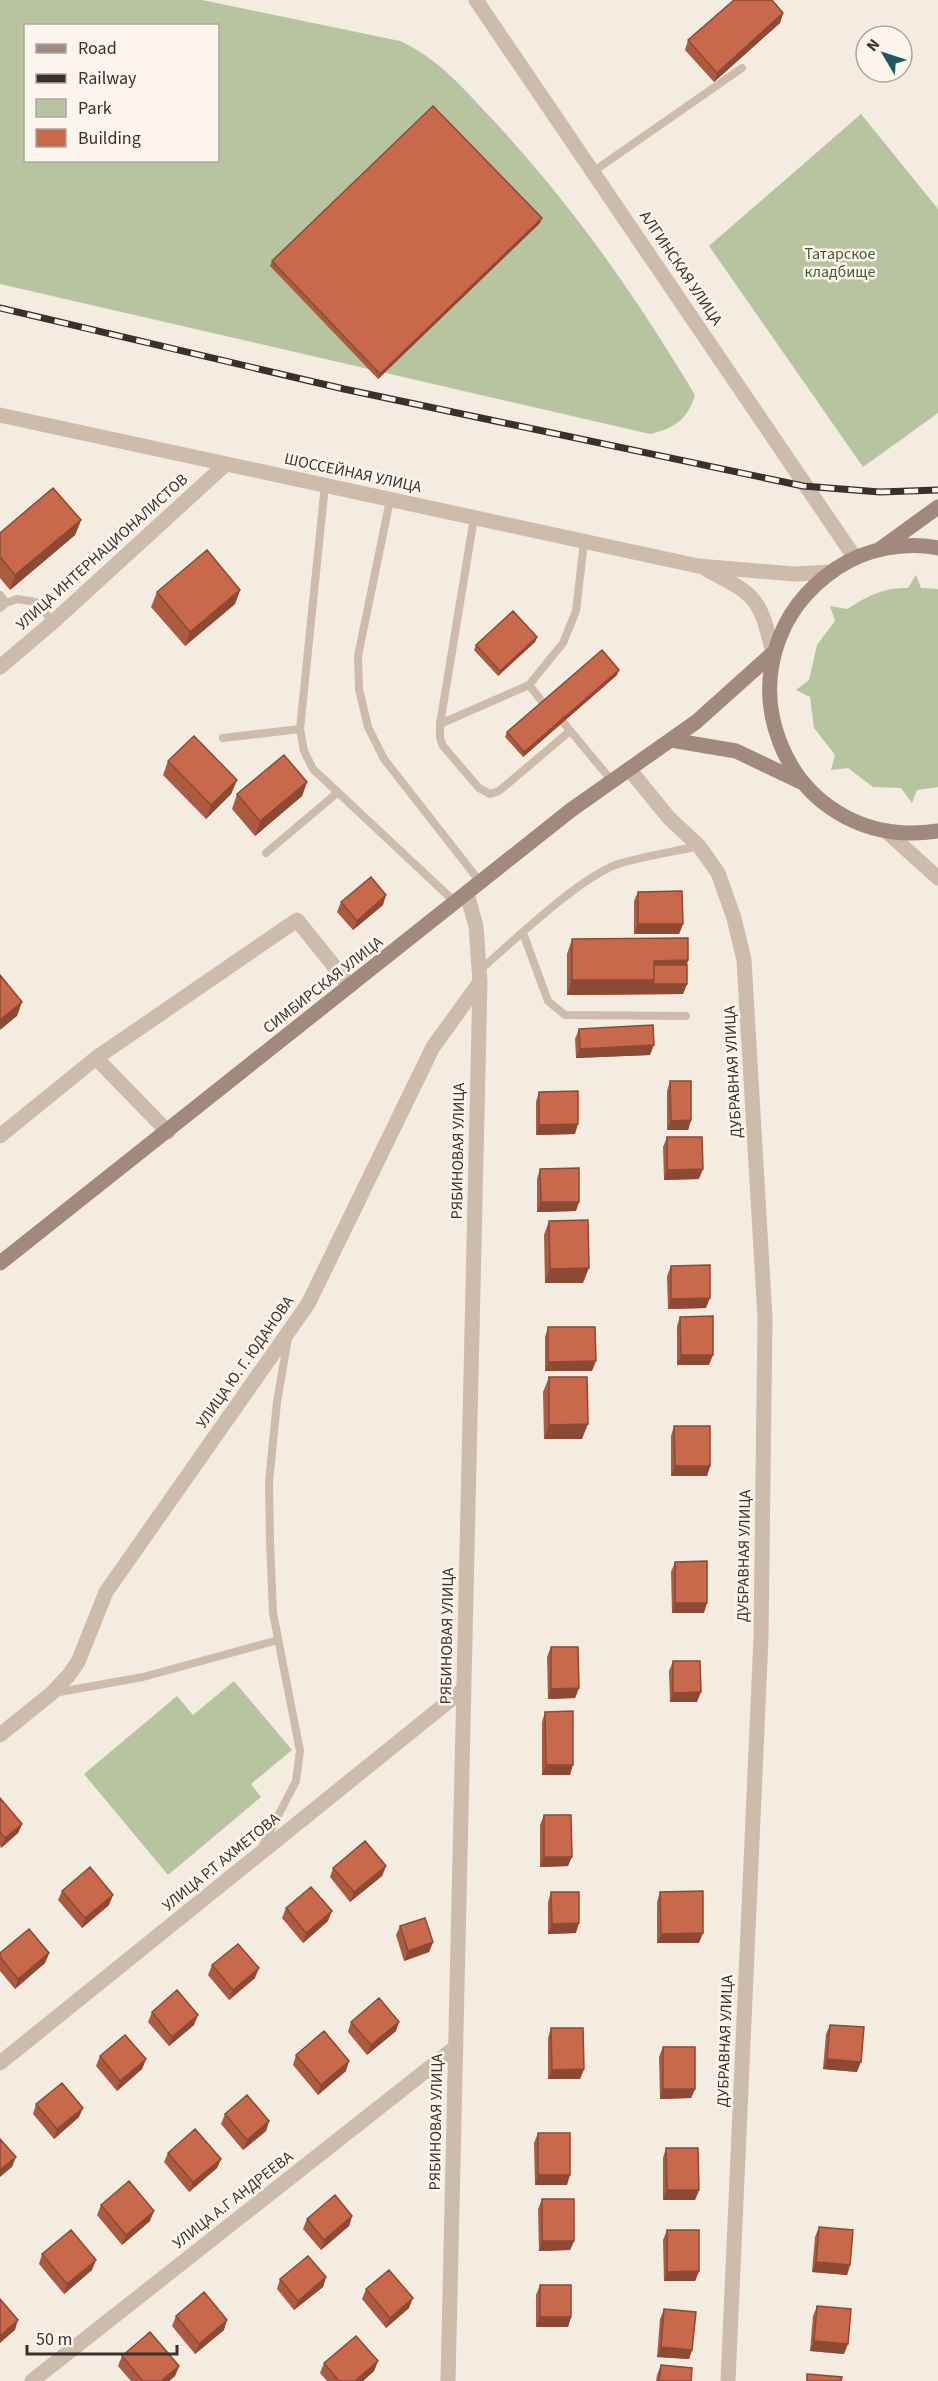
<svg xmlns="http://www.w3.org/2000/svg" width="938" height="2381" viewBox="0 0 938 2381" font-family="'Source Sans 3',sans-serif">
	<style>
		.green { fill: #b8c4a0; fill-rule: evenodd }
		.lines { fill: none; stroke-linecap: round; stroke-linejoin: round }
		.service { stroke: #cdbbac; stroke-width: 8 }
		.minor { stroke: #cdbbac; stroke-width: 15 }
		.tertiary { stroke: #cdbbac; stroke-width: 15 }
		.secondary { stroke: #a18a7d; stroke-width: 15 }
		.rail-casing { stroke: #3b302b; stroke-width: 7 }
		.rail { stroke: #fbf5ee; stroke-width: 4.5; stroke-dasharray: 14; stroke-linecap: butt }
		.wall { fill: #ac5a40 }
		.shaded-wall { fill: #8c4a34 }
		.building { fill: #c8694b; stroke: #8c4a34; stroke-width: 1.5 }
		.labels { text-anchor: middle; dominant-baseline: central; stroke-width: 5; stroke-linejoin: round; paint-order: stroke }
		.park-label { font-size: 16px; fill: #4a5a2e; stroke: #fbf5ee }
		.street-label { font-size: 16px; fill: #3b302b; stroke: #fbf5ee }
	</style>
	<rect width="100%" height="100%" fill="#f4ebe1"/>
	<!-- green -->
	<path class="green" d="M0,0H202L400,41C439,59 464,89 493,120C573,206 635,295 695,395C688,419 674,429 650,434L0,284ZM26,26H218V160H26Z
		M861,114L938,209V413L863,467L709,246Z
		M916,575L921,588L938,589V787L917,790L912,803L901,788L873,787L848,768L831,770L835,755L814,728L810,697L796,690L809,680L817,645L835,621L830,606L847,609C868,596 883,587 908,588Z
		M234,1681L292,1750L251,1784L261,1797L168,1875L84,1774L177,1696L193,1715Z"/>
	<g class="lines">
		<!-- service -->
		<path class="service" d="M594,171L742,68
			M325,485L300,729L304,751L313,769L456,903
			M390,500L358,656L359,689L368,727L384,759L481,883
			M474,518L440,724V738L443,746L479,788L490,794L499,791L570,731
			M0,595L6,603L0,608
			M6,603L17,599L36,602L53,622
			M529,685L544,704
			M563,722L612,781
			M440,724L529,685L563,643L576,611L584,542
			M223,738L300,729
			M266,853L337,793
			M523,933L548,1001L565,1015L686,1016
			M480,970C515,940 577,879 618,864C644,856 672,852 699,846
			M54,1693L143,1677L278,1640
			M261,1849L296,1781L300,1751L273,1613L270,1541L269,1482L277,1402L288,1338"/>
		<!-- minor -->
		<path class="minor" d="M476,0L855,558
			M0,415L698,566L795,574L831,572
			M707,570C757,595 760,599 773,653
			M0,667L53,622L226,464
			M629,769L669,818L699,846L718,873L734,918L744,960L765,1318L761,1638L728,2381
			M96,1058L168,1132
			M0,1136L96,1058L297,920L350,986
			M0,1735L52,1693L69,1675L78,1662L106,1592L308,1304L433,1047L480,982
			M0,2063L464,1689
			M32,2381L456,2047
			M448,2381L480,982L476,926L467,894"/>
		<!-- tertiary -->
		<path class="tertiary" d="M886,831L938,878"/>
		<!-- secondary -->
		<path class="secondary" d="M938,548C904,541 866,549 837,568C706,656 781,855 938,831
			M880,549L938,507
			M671,740L736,751L801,782
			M0,1263L571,810L696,722L773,653"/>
		<!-- rail casing -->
		<g class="rail-casing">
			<path id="rail" d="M0,308L344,389L803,486L880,492L938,490"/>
		</g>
		<!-- rail -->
		<use href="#rail" class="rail"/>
	</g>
	<!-- wall -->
	<path class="wall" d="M783,13L780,23L714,82L685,50L688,40Z
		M540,223L378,379L270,266L272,261Z
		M81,520L75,535L10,590L0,578V533Z
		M240,590L235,604L185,646L151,607L157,592Z
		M537,637L535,642L498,676L474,650L476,645Z
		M617,675L523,757L505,737L507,732Z
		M168,761L237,780L231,794L206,819L163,775Z
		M307,782L302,796L255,836L232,809L237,794Z
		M638,892L683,924L679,934H634V901Z
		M341,902L383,905L353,930L337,912Z
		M572,939L688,960L687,965V984L683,994L567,995V954Z
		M579,1029L650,1055L576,1058L575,1039Z
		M670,1081L691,1120L688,1130H667V1091Z
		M539,1092L575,1134L536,1135V1102Z
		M667,1137L699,1179L664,1180L663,1147Z
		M540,1169L576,1211L537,1212V1179Z
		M549,1221L583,1283H545L544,1235Z
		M671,1266L706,1308L668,1309L667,1276Z
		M680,1317L709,1365H677V1326Z
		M548,1327L592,1371H545V1337Z
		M549,1377L582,1439H544L543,1392Z
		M674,1426L710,1466L707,1476H671V1436Z
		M675,1562L704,1613H672L671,1572Z
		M551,1647L579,1688L575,1698L548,1699L547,1657Z
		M673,1661L697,1702H670L669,1671Z
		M545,1712L570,1775H542V1722Z
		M0,1798L22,1824L18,1833L1,1848L0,1846Z
		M544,1815L568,1866L540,1867V1825Z
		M386,1866L382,1876L350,1902L330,1877L333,1868Z
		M62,1891L109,1905L82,1928L58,1900Z
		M551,1892L576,1933L548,1934V1902Z
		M660,1892L699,1943H657V1902Z
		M286,1908L328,1921L303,1943L282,1918Z
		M400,1926L433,1942L429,1952L404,1961L396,1935Z
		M0,1953H49L45,1963L15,1989L0,1971Z
		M212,1965L255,1978L229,2000L208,1975Z
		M152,2012L194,2025L169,2046L148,2022Z
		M351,2022L396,2031L367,2055L348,2032Z
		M830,2025L857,2072L823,2069L826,2034Z
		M551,2028L584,2069L580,2079H548V2038Z
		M663,2047L695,2089L691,2098L660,2099L659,2057Z
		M296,2055L346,2071L318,2095L293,2065Z
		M100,2056L146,2059L142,2069L117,2091L96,2066Z
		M36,2104L79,2117L54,2139L33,2114Z
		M225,2114L269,2121L266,2131L243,2150L221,2124Z
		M538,2133L567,2185H535L534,2143Z
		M666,2148L699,2190L695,2200H663V2158Z
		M168,2153L221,2159L217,2168L189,2192L164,2162Z
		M542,2199L574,2241L570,2250L539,2251L538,2209Z
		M101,2205L150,2221L122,2245L97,2215Z
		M352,2216L349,2226L321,2250L303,2229L307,2219Z
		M819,2227L850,2265L847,2275L812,2272L815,2237Z
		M667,2230L699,2271L695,2281H664L663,2240Z
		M42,2254L92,2270L64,2294L39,2264Z
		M326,2277L323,2287L294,2310L277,2289L280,2279Z
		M540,2285L571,2317L568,2327H536V2295Z
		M366,2289L409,2308L386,2328L362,2299Z
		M817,2306L844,2354L810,2351L813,2316Z
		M664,2309L692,2350L689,2359L657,2357L660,2319Z
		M176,2316L224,2330L195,2354L172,2326Z
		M122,2356L179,2366L175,2376L169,2381H131L118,2366Z
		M378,2361L374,2371L363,2381H327L320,2373L324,2363Z
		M661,2365L691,2381H656L657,2375Z"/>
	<!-- shaded-wall -->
	<path class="shaded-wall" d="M783,13L780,23L714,82L717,73Z
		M542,218L540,223L378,379L380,374Z
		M81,520L75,535L10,590L15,575Z
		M240,590L235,604L185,646L190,632Z
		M537,637L535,642L498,676L500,671Z
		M619,670L617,675L523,757L524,752Z
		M237,780L231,794L206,819L211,805Z
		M307,782L302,796L255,836L260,821Z
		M386,895L383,905L353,930L357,921Z
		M638,924H683L679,934H634Z
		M688,960L683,975H652L654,961Z
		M572,980H654L687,984L683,994L567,995Z
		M22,1002L17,1016L0,1030V1020Z
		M654,1045L650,1055L576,1058L580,1049Z
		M691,1120L688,1130H667L671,1121Z
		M578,1124L575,1134L536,1135L539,1125Z
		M703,1169L699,1179L664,1180L667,1170Z
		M541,1202H579L576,1211L537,1212Z
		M589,1268L583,1283H545L550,1269Z
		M710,1298L706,1308L668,1309L671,1299Z
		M681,1355H713L709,1365H677Z
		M596,1361L592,1371H545L548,1362Z
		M588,1424L582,1439H544L549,1425Z
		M675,1466H710L707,1476H671Z
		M675,1603H707L704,1613H672Z
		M579,1688L575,1698L548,1699L551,1689Z
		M701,1692L697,1702H670L673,1693Z
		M546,1765H573L570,1775H542Z
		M22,1824L18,1833L1,1848L5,1838Z
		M544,1857H572L568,1866L540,1867Z
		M386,1866L382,1876L350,1902L354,1892Z
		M113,1895L109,1905L82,1928L85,1918Z
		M332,1911L328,1921L303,1943L306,1933Z
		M579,1923L576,1933L548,1934L552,1924Z
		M703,1933L699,1943H657L661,1934Z
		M433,1942L429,1952L404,1961L408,1951Z
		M49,1953L45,1963L15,1989L18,1979Z
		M259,1968L255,1978L229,2000L233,1990Z
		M198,2015L194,2025L169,2046L172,2037Z
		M399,2022L396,2031L367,2055L371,2045Z
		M146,2059L142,2069L117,2091L120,2081Z
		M827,2059L861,2062L857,2072L823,2069Z
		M349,2061L346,2071L318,2095L321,2085Z
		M584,2069L580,2079H548L552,2070Z
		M663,2089H695L691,2098L660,2099Z
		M83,2108L79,2117L54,2139L57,2129Z
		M269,2121L266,2131L243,2150L247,2140Z
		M16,2157L12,2167L0,2177V2170Z
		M221,2159L217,2168L189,2192L193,2182Z
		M538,2175H570L567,2185H535Z
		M667,2190H699L695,2200H663Z
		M154,2211L150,2221L122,2245L126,2235Z
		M352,2216L349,2226L321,2250L324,2240Z
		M542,2241H574L570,2250L539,2251Z
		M96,2260L92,2270L64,2294L67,2284Z
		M816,2262L850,2265L847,2275L812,2272Z
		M699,2271L695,2281H664L667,2272Z
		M326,2277L323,2287L294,2310L298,2301Z
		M413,2298L409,2308L386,2328L390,2318Z
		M540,2317H571L568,2327H536Z
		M18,2320L15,2330L0,2343V2336Z
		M227,2320L224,2330L195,2354L199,2344Z
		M814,2341L848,2344L844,2354L810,2351Z
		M661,2347L692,2350L689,2359L657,2357Z
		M378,2361L374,2371L363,2381H355Z
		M179,2366L175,2376L169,2381H161Z"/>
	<!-- building -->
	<path class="building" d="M734,0H772L783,13L717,73L688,40Z
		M433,106L542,218L380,374L272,261Z
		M53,488L81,520L15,575L0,557V533Z
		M207,550L240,590L190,632L157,592Z
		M513,611L537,637L500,671L476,645Z
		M602,650L619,670L524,752L507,732Z
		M194,736L237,780L211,805L168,761Z
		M284,755L307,782L260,821L237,794Z
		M371,877L386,895L357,921L341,902Z
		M682,891L683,924H638V892Z
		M688,938V960L654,961V980H572V939Z
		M654,965H687V984H653L654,980Z
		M0,975L22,1002L0,1020Z
		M653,1025L654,1045L580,1049L579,1029Z
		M670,1081H691V1120L671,1121Z
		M578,1091V1124L539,1125V1092Z
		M667,1137H702L703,1169L667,1170Z
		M579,1168V1202H541L540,1169Z
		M588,1220L589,1268L550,1269L549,1221Z
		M710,1265V1298L671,1299V1266Z
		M713,1316V1355H681L680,1317Z
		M548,1327H595L596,1361L548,1362Z
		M549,1377H587L588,1424L549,1425Z
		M674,1426H710V1466H675Z
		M707,1561V1603H675V1562Z
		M551,1647H578L579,1688L551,1689Z
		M673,1661H700L701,1692L673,1693Z
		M573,1711V1765H546L545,1712Z
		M0,1798L22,1824L5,1838L0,1832Z
		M544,1815H571L572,1857H544Z
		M365,1841L386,1866L354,1892L333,1868Z
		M90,1867L113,1895L85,1918L62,1891Z
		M311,1887L332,1911L306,1933L286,1908Z
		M703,1891V1933L661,1934L660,1892Z
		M551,1892H579V1923L552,1924Z
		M425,1918L433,1942L408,1951L400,1926Z
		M29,1929L49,1953L18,1979L0,1957V1953Z
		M238,1944L259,1968L233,1990L212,1965Z
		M177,1990L198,2015L172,2037L152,2012Z
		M379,1998L399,2022L371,2045L351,2022Z
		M830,2025L864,2027L861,2062L827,2059Z
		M551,2028H583L584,2069L552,2070Z
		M324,2031L349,2061L321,2085L296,2055Z
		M125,2035L146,2059L120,2081L100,2056Z
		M663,2047H695V2089H663Z
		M62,2083L83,2108L57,2129L36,2104Z
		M247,2095L269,2121L247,2140L225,2114Z
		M195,2129L221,2159L193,2182L168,2153Z
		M538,2133H570V2175H538Z
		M0,2139L16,2157L0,2170Z
		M666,2148H698L699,2190H667Z
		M129,2181L154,2211L126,2235L101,2205Z
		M335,2195L352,2216L324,2240L307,2219Z
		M542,2199H574V2241H542Z
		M819,2227L853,2230L850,2265L816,2262Z
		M71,2230L96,2260L67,2284L42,2254Z
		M667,2230H699V2271L667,2272Z
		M308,2256L326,2277L298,2301L280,2279Z
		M389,2270L413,2298L390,2318L366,2289Z
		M540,2285H571V2317H540Z
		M204,2292L227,2320L199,2344L176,2316Z
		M0,2299L18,2320L0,2336Z
		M817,2306L851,2309L848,2344L814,2341Z
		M664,2309L696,2312L692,2350L661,2347Z
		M150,2332L179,2366L161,2381H143L122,2356Z
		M356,2336L378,2361L355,2381H339L324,2363Z
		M661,2365L692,2368L691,2381H659Z
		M807,2374L842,2377L841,2381H807Z"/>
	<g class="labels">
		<!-- park labels -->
		<g class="park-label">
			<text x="840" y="254">Татарское<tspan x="840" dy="18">кладбище</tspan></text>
		</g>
		<!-- street labels -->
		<g class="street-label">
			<text transform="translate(681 268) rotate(56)">АЛГИНСКАЯ УЛИЦА</text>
			<text transform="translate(353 473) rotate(12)">ШОССЕЙНАЯ УЛИЦА</text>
			<text transform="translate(102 552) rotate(-42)">УЛИЦА ИНТЕРНАЦИОНАЛИСТОВ</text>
			<text transform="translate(323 985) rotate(-38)">СИМБИРСКАЯ УЛИЦА</text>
			<text transform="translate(733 1072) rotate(-93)">ДУБРАВНАЯ УЛИЦА</text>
			<text transform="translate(458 1151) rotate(-89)">РЯБИНОВАЯ УЛИЦА</text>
			<text transform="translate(245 1362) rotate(-55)">УЛИЦА Ю. Г. ЮДАНОВА</text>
			<text transform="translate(744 1556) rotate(-89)">ДУБРАВНАЯ УЛИЦА</text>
			<text transform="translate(447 1636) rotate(-89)">РЯБИНОВАЯ УЛИЦА</text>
			<text transform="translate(221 1862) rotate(-39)">УЛИЦА Р.Т АХМЕТОВА</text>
			<text transform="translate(725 2041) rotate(-88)">ДУБРАВНАЯ УЛИЦА</text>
			<text transform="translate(436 2122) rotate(-89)">РЯБИНОВАЯ УЛИЦА</text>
			<text transform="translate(233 2200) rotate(-38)">УЛИЦА А.Г АНДРЕЕВА</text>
		</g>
	</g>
	<!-- legend -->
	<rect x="24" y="24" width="195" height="138" fill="#fbf5ee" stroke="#aea6a0" stroke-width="1.5"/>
	<rect x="36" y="44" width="30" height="9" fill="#a18a7d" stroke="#aea6a0" stroke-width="1.5"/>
	<text x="78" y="54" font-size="18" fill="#3b302b">Road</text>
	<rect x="36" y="74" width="30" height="9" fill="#3b302b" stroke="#aea6a0" stroke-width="1.5"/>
	<text x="78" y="84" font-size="18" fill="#3b302b">Railway</text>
	<rect x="36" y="99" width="30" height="18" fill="#b8c4a0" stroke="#aea6a0" stroke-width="1.5"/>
	<text x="78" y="114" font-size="18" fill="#3b302b">Park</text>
	<rect x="36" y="129" width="30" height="18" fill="#c8694b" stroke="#aea6a0" stroke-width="1.5"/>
	<text x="78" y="144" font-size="18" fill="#3b302b">Building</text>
	<!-- north arrow -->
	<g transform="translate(884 54) rotate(309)"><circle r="28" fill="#fbf5ee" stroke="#aea6a0" stroke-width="1.5"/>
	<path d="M0-4.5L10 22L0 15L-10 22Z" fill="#1f5a5e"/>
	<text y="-9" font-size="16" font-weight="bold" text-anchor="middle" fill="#3b302b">N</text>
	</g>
	<!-- scale -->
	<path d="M27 2345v9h150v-9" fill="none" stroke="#3b302b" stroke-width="3"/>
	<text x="36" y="2345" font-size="18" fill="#3b302b" stroke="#fbf5ee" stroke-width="4.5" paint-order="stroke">50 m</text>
</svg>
